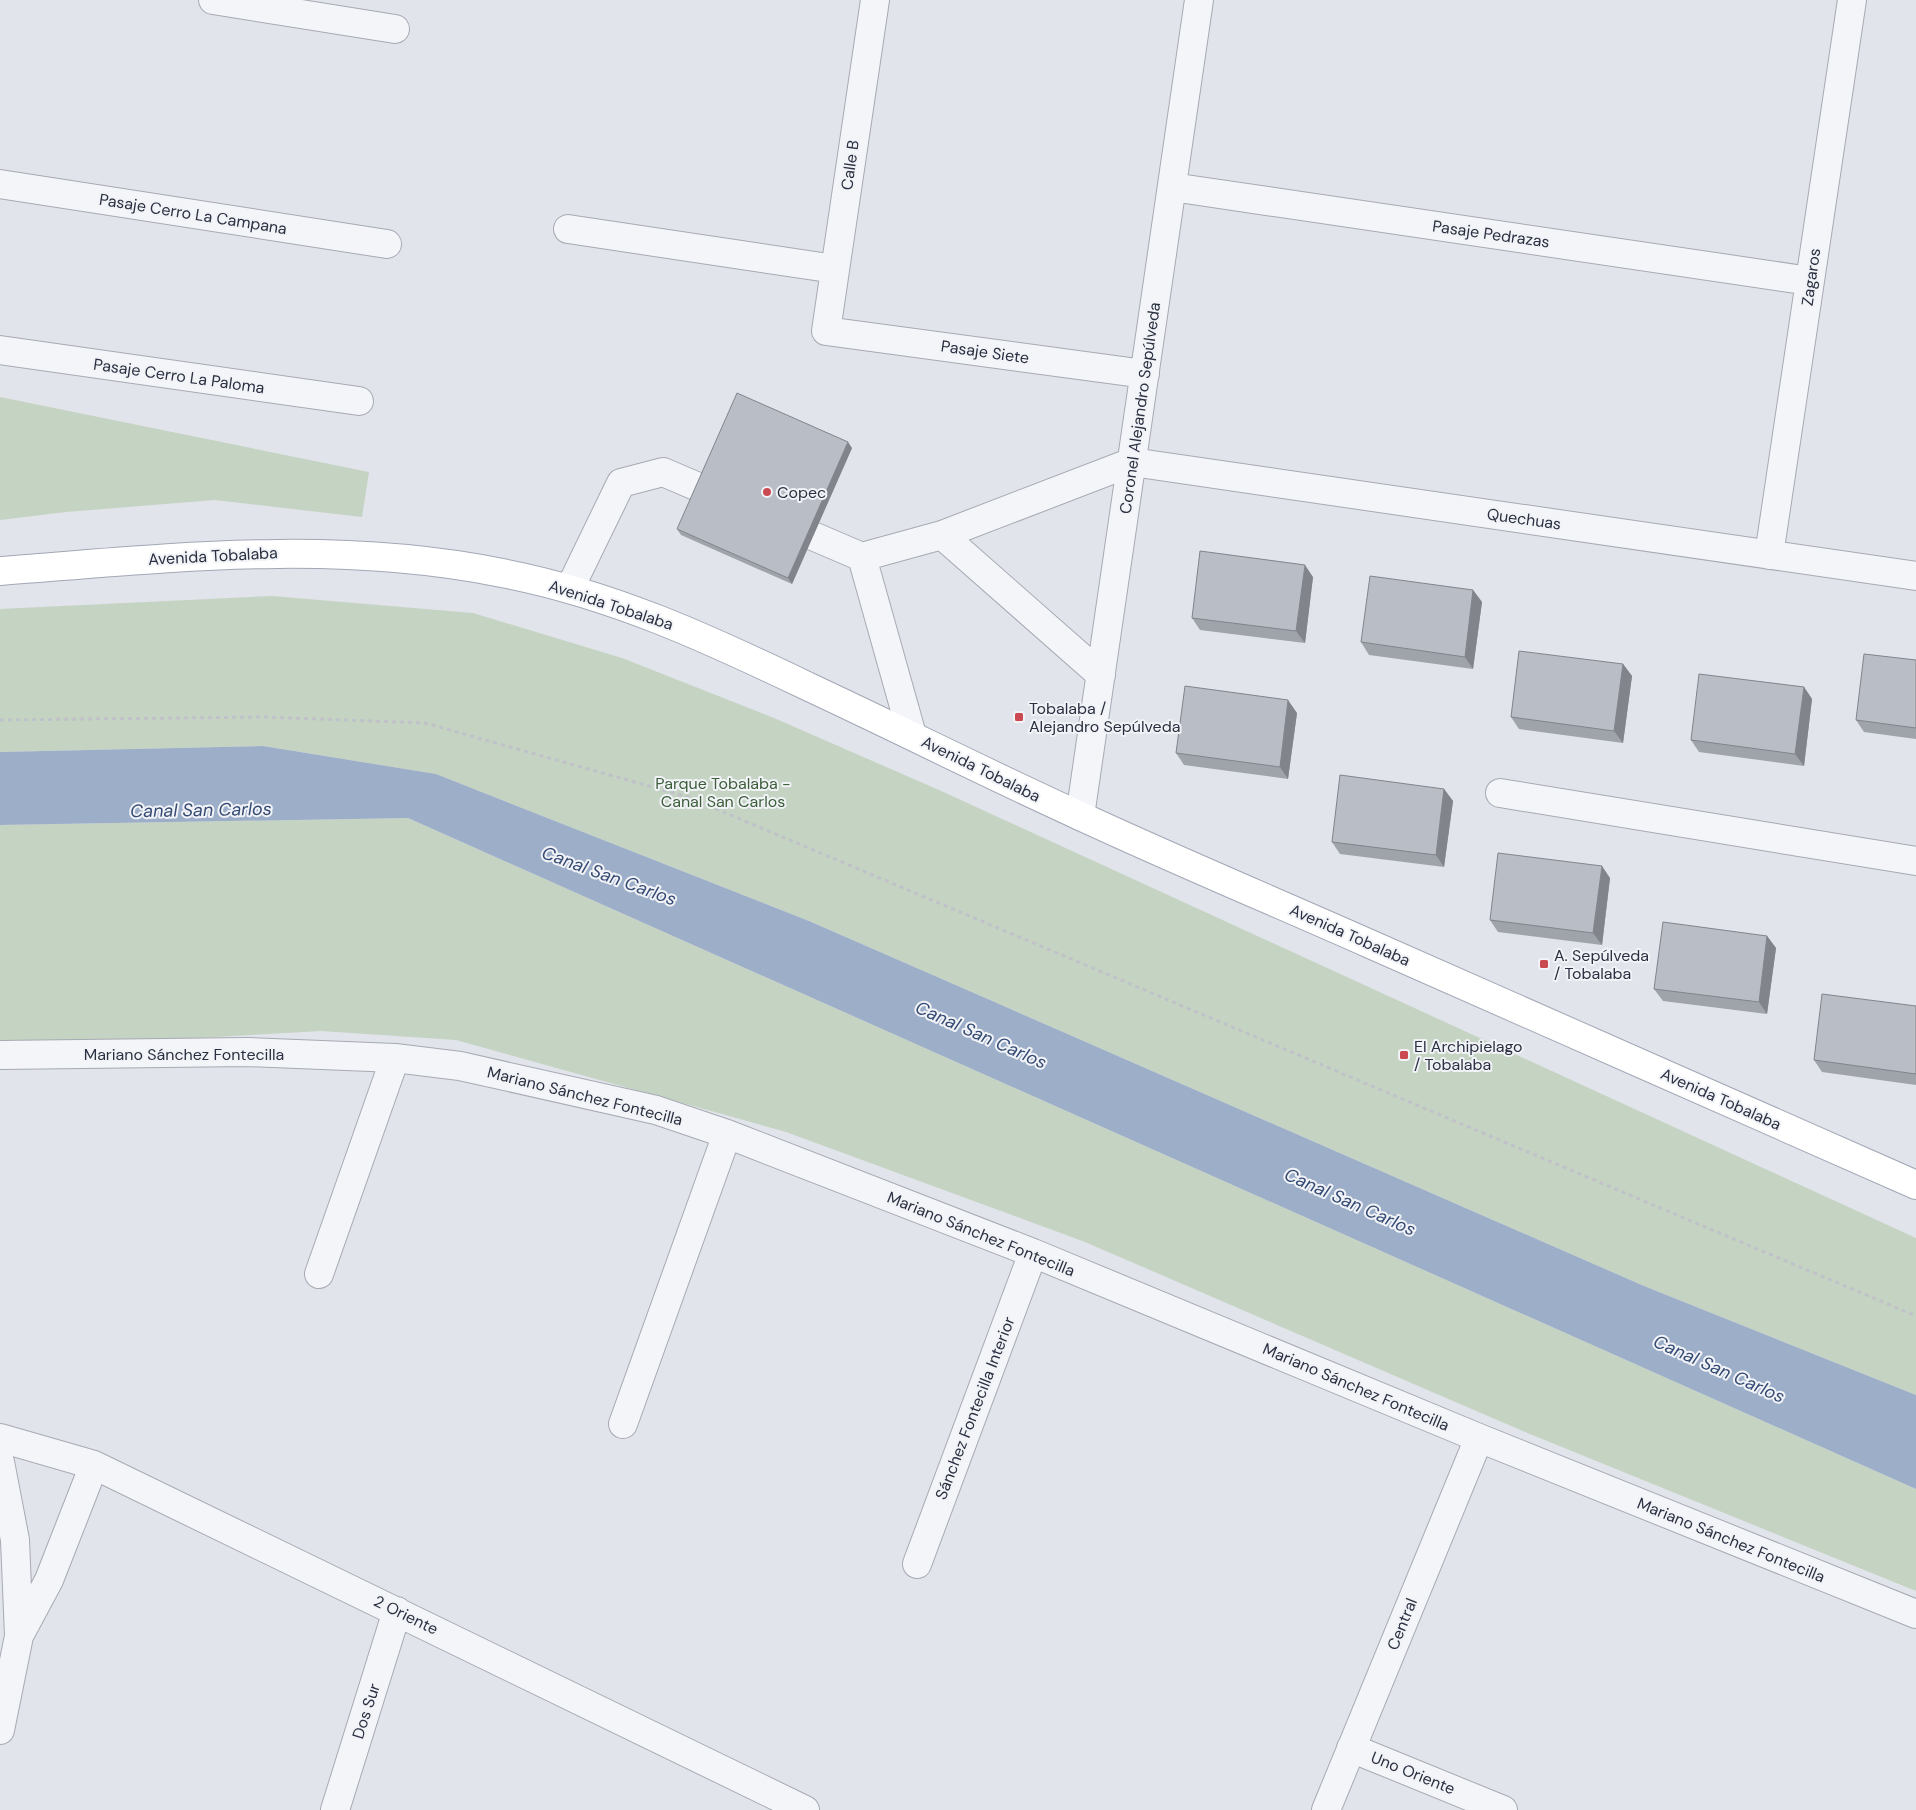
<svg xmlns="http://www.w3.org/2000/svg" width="1916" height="1810" viewBox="0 0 1916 1810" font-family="'DM Sans',sans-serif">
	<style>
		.green { fill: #c5d3c3 }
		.water { fill: #9daec9 }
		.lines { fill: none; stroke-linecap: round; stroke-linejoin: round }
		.minor-casing { stroke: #a6aab4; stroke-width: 30 }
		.major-casing { stroke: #a1a7b5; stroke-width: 30 }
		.path { stroke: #bfc2c8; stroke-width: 3; stroke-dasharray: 4 4; stroke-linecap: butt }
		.minor { stroke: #f4f5f8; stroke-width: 28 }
		.major { stroke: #fff; stroke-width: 28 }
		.wall { fill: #9fa3aa }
		.shaded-wall { fill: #82848b }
		.building { fill: #b9bdc6; stroke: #82848b }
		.poi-dot { fill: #cb4a51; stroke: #f1f3f7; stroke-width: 2 }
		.labels { text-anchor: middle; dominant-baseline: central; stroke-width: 4; stroke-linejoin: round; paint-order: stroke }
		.street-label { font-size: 16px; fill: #2a3041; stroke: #f1f3f7 }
		.poi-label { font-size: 16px; fill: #2a3041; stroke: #f1f3f7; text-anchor: start }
		.park-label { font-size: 16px; fill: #3b5d38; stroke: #f1f3f7 }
		.water-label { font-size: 18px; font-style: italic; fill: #354b74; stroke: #f1f3f7 }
	</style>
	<rect width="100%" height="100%" fill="#e1e4ea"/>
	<!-- green -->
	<path class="green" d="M0,397L369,472L362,517L215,500L66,512L0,520Z
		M272,596L473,613L622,658L774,718L939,790L1916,1238V1395L1644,1286L809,921L436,774L263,746L0,752V609Z
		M408,818L1916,1489V1591L1525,1432L1085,1242L786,1132L456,1040L321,1031L94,1044L0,1047V825Z"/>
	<!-- water -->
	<path class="water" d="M263,746L436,774L809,921L1644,1286L1916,1395V1489L408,818L0,825V752Z"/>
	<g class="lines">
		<!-- minor casing -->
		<g class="minor-casing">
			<path id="minor" d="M213,0L395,29
				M875,0L826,331L1145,374
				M0,184L387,244
				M1172,187L1810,281
				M568,229L835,269
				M0,350L359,401
				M780,522L862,557L942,535L1132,462L1916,576
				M942,535L1101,675
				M1769,555L1852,0
				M862,557L912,735
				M570,588L621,483L663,472L731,501
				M1500,793L1916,861
				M1080,816L1199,0
				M0,1055L247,1052L395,1058L460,1066L656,1110L727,1134L1033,1253L1479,1438L1916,1614
				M319,1274L395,1058
				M623,1424L727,1134
				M0,1438L94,1465L805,1810
				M0,1462L15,1540L19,1636L0,1730
				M917,1564L1033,1253
				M19,1636L49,1580L94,1465
				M1351,1748L1503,1810
				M335,1810L397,1611
				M1326,1810L1479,1438"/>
		</g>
		<!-- major casing -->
		<g class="major-casing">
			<path id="major" d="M0,571C170,558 333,539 502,573C612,594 709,639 809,687C899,729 988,774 1078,815C1175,860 1273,901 1370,944C1552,1024 1734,1105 1916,1185"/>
		</g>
		<!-- path -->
		<path class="path" d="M0,720L265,717L425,723L688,797L1916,1316"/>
		<!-- minor -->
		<use href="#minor" class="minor"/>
		<!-- major -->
		<use href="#major" class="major"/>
	</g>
	<!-- wall -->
	<path class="wall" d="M852,448L792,584L681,535L677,529Z
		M1313,577L1305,643L1200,630L1192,618Z
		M1473,590L1482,602L1473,669L1369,655L1361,642Z
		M1916,660V739L1864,732L1856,720Z
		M1623,664L1632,676L1623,743L1519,729L1511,717Z
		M1804,687L1812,699L1804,766L1699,752L1691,740Z
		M1297,713L1288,779L1184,765L1176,753Z
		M1444,789L1453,801L1444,867L1340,854L1332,842Z
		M1610,878L1602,945L1498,932L1490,920Z
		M1767,936L1776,948L1767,1014L1663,1001L1654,989Z
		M1916,1006V1085L1822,1072L1814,1060Z"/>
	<!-- shaded-wall -->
	<path class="shaded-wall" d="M848,442L852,448L792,584L788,578Z
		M1305,565L1313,577L1305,643L1296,631Z
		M1473,590L1482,602L1473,669L1465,657Z
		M1623,664L1632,676L1623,743L1614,731Z
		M1804,687L1812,699L1804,766L1795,754Z
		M1288,700L1297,713L1288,779L1280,767Z
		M1444,789L1453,801L1444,867L1436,855Z
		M1602,866L1610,878L1602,945L1593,933Z
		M1767,936L1776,948L1767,1014L1759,1002Z"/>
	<!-- building -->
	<path class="building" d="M737,393L848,442L788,578L677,529Z
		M1200,551L1305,565L1296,631L1192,618Z
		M1370,576L1473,590L1465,657L1361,642Z
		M1519,651L1623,664L1614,731L1511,717Z
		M1864,654L1916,660V728L1856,720Z
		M1699,674L1804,687L1795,754L1691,740Z
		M1185,686L1288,700L1280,767L1176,753Z
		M1340,775L1444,789L1436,855L1332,842Z
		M1498,853L1602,866L1593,933L1490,920Z
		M1663,922L1767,936L1759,1002L1654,989Z
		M1822,994L1916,1006V1074L1814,1060Z"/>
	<!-- markers -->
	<g class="poi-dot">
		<circle cx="767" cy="492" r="5"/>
		<rect x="1014" y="712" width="10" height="10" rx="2.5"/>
		<rect x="1539" y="959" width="10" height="10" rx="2.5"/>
		<rect x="1399" y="1050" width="10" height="10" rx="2.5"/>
	</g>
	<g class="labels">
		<!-- street labels -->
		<g class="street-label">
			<text transform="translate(850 165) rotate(-82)">Calle B</text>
			<text transform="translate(193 214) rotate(9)">Pasaje Cerro La Campana</text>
			<text transform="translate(1491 234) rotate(8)">Pasaje Pedrazas</text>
			<text transform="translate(1811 277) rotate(-82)">Zagaros</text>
			<text transform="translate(985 352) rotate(8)">Pasaje Siete</text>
			<text transform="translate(179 376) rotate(8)">Pasaje Cerro La Paloma</text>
			<text transform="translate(1140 408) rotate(-82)">Coronel Alejandro Sepúlveda</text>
			<text transform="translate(1524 519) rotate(8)">Quechuas</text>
			<text transform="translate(213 556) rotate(-3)">Avenida Tobalaba</text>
			<text transform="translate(611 605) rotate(18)">Avenida Tobalaba</text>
			<text transform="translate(981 769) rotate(26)">Avenida Tobalaba</text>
			<text transform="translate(1350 935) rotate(24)">Avenida Tobalaba</text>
			<text x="184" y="1054">Mariano Sánchez Fontecilla</text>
			<text transform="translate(585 1096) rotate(14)">Mariano Sánchez Fontecilla</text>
			<text transform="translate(1721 1099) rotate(24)">Avenida Tobalaba</text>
			<text transform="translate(981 1234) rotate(22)">Mariano Sánchez Fontecilla</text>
			<text transform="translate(1356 1387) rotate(23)">Mariano Sánchez Fontecilla</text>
			<text transform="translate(975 1408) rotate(-69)">Sánchez Fontecilla Interior</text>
			<text transform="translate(1731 1540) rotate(22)">Mariano Sánchez Fontecilla</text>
			<text transform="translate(406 1615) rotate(26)">2 Oriente</text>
			<text transform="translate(1402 1624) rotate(-68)">Central</text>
			<text transform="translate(366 1711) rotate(-72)">Dos Sur</text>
			<text transform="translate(1413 1773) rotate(22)">Uno Oriente</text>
		</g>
		<!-- poi labels -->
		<g class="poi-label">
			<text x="777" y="492">Copec</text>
			<text x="1029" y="708">Tobalaba /<tspan x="1029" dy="18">Alejandro Sepúlveda</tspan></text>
			<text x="1554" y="955">A. Sepúlveda<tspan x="1554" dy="18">/ Tobalaba</tspan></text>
			<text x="1414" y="1046">El Archipielago<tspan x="1414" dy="18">/ Tobalaba</tspan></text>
		</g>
		<!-- park labels -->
		<g class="park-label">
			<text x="723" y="783">Parque Tobalaba -<tspan x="723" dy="18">Canal San Carlos</tspan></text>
		</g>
		<!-- water labels -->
		<g class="water-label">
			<text transform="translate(201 810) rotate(-1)">Canal San Carlos</text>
			<text transform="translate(609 876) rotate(20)">Canal San Carlos</text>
			<text transform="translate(981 1035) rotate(24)">Canal San Carlos</text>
			<text transform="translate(1350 1202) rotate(24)">Canal San Carlos</text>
			<text transform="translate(1719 1369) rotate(24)">Canal San Carlos</text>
		</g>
	</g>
</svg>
